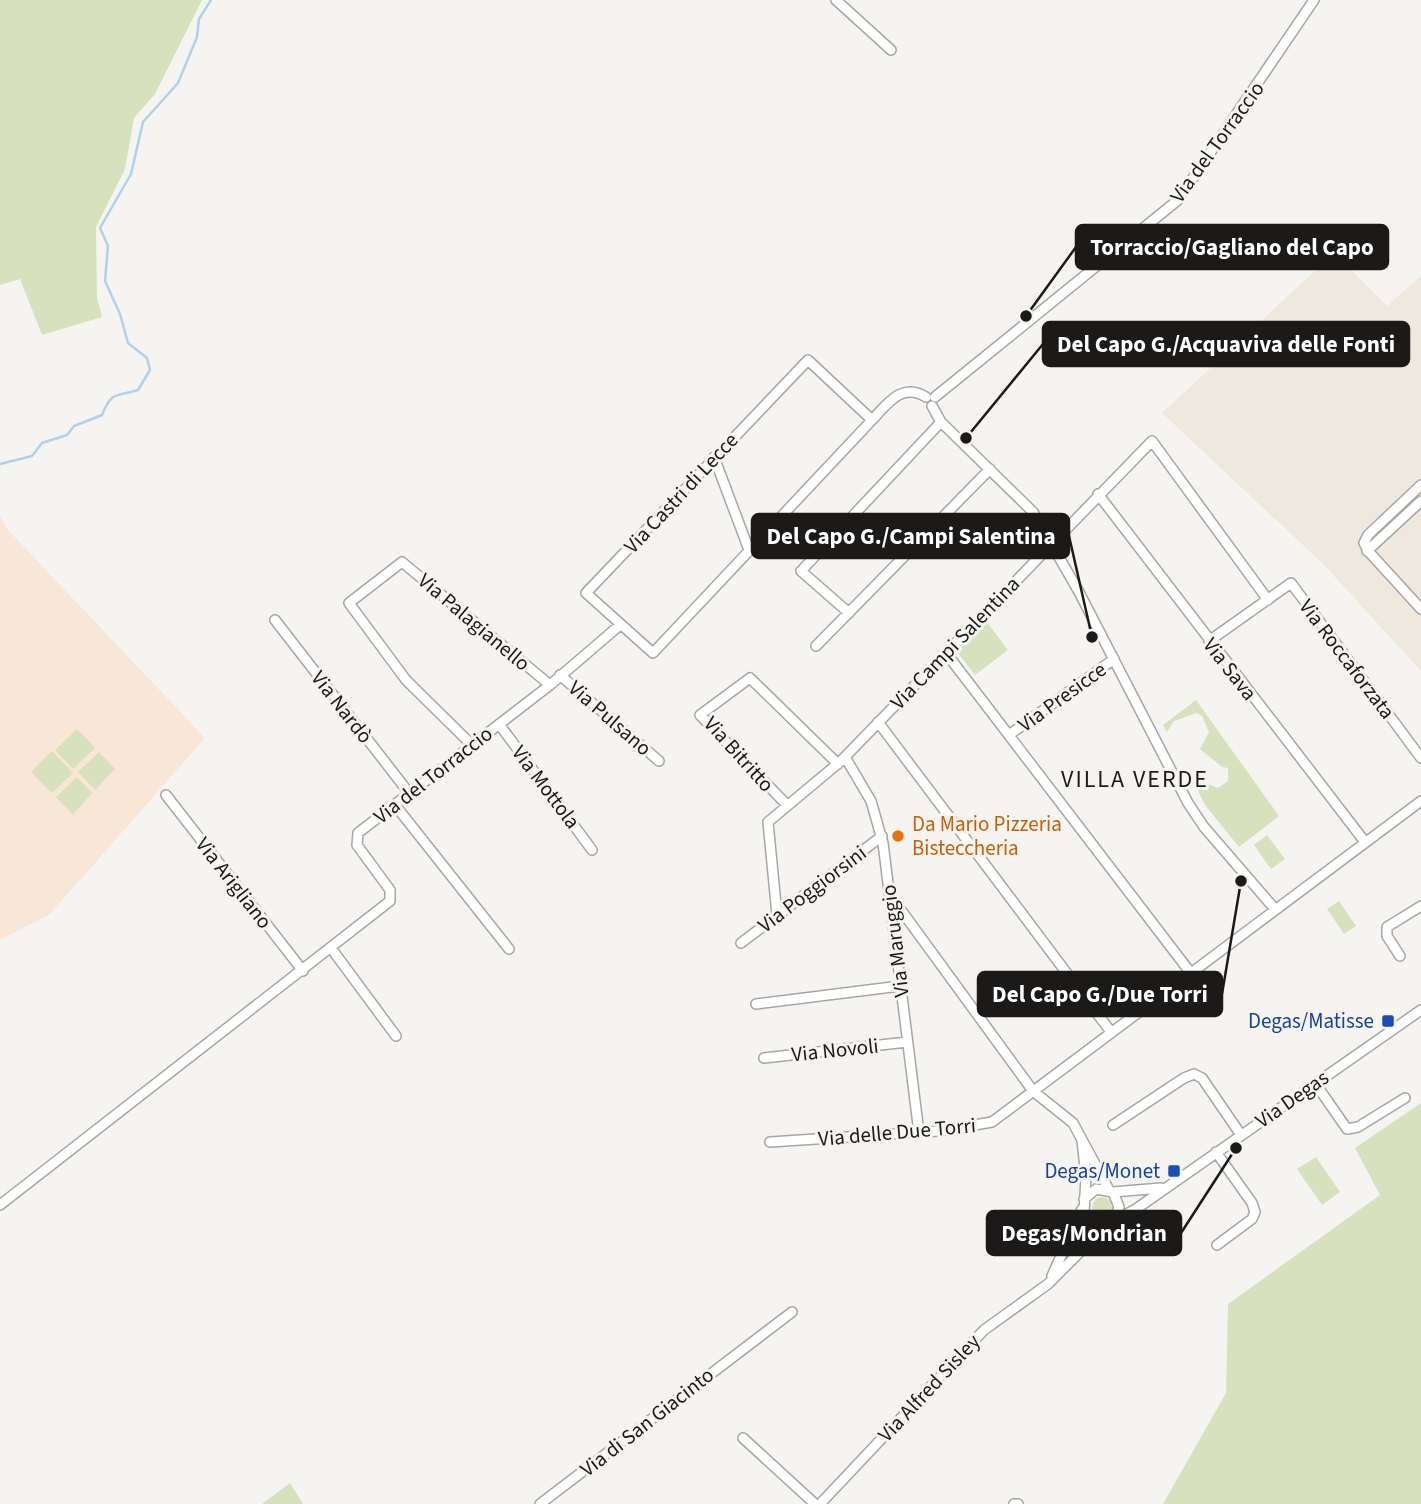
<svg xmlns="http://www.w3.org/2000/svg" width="1421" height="1504" viewBox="0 0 1421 1504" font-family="'Source Sans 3',sans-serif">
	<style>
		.commercial { fill: #f8e7d6 }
		.built { fill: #efe8df }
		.green { fill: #d7e1be }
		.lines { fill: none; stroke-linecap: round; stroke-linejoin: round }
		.stream { stroke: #afd1ea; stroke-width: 2.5 }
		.minor-casing { stroke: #a8a6a4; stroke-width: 12 }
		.minor { stroke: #fff; stroke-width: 9 }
		.food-dot { fill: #e8710a; stroke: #f6f4f1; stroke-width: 2.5 }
		.transit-dot { fill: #1a4fb4; stroke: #f6f4f1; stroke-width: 2.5 }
		.labels { text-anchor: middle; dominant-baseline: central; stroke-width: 6; stroke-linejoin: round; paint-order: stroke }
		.street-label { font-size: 21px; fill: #1b1a19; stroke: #f6f4f1 }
		.food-label { font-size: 21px; fill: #c56008; stroke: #f6f4f1; text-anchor: start }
		.transit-label { font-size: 21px; fill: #164399; stroke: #f6f4f1; text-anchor: end }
		.quarter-label { font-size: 24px; letter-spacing: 2px; fill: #1b1a19; stroke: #f6f4f1 }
		.leader { fill: none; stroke: #1b1a19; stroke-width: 2.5 }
		.callout-dot { fill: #1b1a19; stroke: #f6f4f1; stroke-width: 2.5 }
		.callout { fill: #1b1a19; stroke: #1b1a19; stroke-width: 2.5 }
		.callout-label { font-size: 23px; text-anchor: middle; font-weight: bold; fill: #fff }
	</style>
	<rect width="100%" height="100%" fill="#f6f4f1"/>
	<!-- commercial -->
	<path class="commercial" d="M0,514L7,529L205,738L50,914L0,940Z"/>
	<!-- built -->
	<path class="built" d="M1334,253L1387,306L1421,276V671L1324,565L1162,413Z"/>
	<!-- green -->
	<path class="green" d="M0,0H202L155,94L134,118L125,169L96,227L97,298L102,317L42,335L20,279L0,285Z
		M986,621L1008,650L975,675L957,652Z
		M1196,700L1279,816L1239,847L1205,805L1193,781L1195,779L1218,788L1228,781V768L1222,767L1200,749L1209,732L1202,716L1196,713L1174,721L1167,732L1163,725Z
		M77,729L95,748L73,769L55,750Z
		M52,751L73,773L52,793L31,772Z
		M99,752L115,769L95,790L78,772Z
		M77,777L92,793L73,815L56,797Z
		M1267,835L1285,859L1271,869L1254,845Z
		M1339,901L1356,926L1344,934L1327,909Z
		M1421,1103V1504H1163L1226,1393L1228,1304L1380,1195L1355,1148Z
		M1316,1157L1340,1192L1322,1205L1297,1169Z
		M1092 1207a10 10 0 1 1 20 0a10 10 0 1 1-20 0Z
		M290,1483L303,1504H262Z"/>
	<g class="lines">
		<!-- stream -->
		<path class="stream" d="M0,464L32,456L42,443L67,435L74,426L102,415C112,390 116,397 138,390L150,370L147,358L128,343L120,314L105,281L108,246L100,228L131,174L143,122L178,83L197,37L199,19L211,0"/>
		<!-- minor casing -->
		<g class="minor-casing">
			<path id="minor" d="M836,0L891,50
				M935,397L1178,200L1314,0
				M932,406L941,422L1033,512L1079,592L1188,803L1204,827L1274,908
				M872,420L808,360L586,593L653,653L872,420C888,403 902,382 926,397
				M714,457L749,550
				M1421,485L1368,535L1364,543L1369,552L1421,609
				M1098,494L1365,842
				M1367,551L1421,501
				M849,613L801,571L941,422
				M275,620L409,793
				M1209,641L1291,583L1421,758
				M816,646L990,469
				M946,653L1190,972
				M560,675L659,761
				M878,722L1111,1032
				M499,724L592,850
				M1009,735L1114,659
				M472,745L406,680L349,603L402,562L550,685
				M845,757L871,801L883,843L919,1133
				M166,795L303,971
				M395,805L509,949
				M787,805L700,715L750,678L838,764
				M890,895L1033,1091L1073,1123L1109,1190
				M777,915L768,822L841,761L1152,441L1268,600
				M741,943L882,836
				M331,948L396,1036
				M1400,956L1387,936V927L1421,906
				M756,1004L900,986
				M764,1058L907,1042
				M1315,1083L1347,1129L1358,1127L1405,1098
				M1113,1125L1184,1078L1194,1074L1202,1078L1241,1135
				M1082,1141L1086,1176L1084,1214L1093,1224L1107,1225L1136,1209L1421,1010
				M770,1142L939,1131L992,1122L1421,801
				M1216,1152L1252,1203L1255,1212L1252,1219L1217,1245
				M1113,1192L1161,1188
				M1084,1199L1096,1189L1113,1192L1119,1207L1114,1221
				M0,1205L390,901V890L357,845L358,833L550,685L620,625
				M1052,1276L1082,1209
				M743,1438L815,1504
				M540,1504L792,1312
				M820,1504L984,1330L1048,1284L1107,1225
				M1014,1504H1018"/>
		</g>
		<!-- minor -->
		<use href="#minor" class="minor"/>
	</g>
	<!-- markers -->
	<circle class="food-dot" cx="898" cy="836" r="7"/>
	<g class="transit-dot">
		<rect x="1381" y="1014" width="14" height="14" rx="3.5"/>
		<rect x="1167" y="1164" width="14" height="14" rx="3.5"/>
	</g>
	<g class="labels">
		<!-- street labels -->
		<g class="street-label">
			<text transform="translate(1217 142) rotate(-54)">Via del Torraccio</text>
			<text transform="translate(681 493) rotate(-47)">Via Castri di Lecce</text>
			<text transform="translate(474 622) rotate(40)">Via Palagianello</text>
			<text transform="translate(955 643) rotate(-46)">Via Campi Salentina</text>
			<text transform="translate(1347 659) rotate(53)">Via Roccaforzata</text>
			<text transform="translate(1230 669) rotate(52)">Via Sava</text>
			<text transform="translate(1062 697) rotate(-36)">Via Presicce</text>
			<text transform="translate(342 707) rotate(52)">Via Nardò</text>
			<text transform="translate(610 718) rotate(41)">Via Pulsano</text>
			<text transform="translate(739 754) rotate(48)">Via Bitritto</text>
			<text transform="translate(433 775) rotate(-38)">Via del Torraccio</text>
			<text transform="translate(546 787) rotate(53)">Via Mottola</text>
			<text transform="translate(234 883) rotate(52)">Via Arigliano</text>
			<text transform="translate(812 889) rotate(-37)">Via Poggiorsini</text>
			<text transform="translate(895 941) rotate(-97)">Via Maruggio</text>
			<text transform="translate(835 1050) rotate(-6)">Via Novoli</text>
			<text transform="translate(1292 1099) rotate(-35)">Via Degas</text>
			<text transform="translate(897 1132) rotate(-5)">Via delle Due Torri</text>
			<text transform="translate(929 1388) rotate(-47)">Via Alfred Sisley</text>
			<text transform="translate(647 1422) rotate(-38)">Via di San Giacinto</text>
		</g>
		<!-- food labels -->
		<g class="food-label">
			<text x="912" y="824">Da Mario Pizzeria<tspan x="912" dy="24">Bisteccheria</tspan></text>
		</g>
		<!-- transit labels -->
		<g class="transit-label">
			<text x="1374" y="1021">Degas/Matisse</text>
			<text x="1160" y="1171">Degas/Monet</text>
		</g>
		<!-- quarter labels -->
		<g class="quarter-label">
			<text x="1135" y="779">VILLA VERDE</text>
		</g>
	</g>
	<!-- callouts -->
	<path class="leader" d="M1026 316L1076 247M966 438L1043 344M1092 637L1069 536M1241 881L1222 994M1236 1148L1181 1233"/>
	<g class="callout-dot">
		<circle cx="1026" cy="316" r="7"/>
		<circle cx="966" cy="438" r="7"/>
		<circle cx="1092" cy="637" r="7"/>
		<circle cx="1241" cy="881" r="7"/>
		<circle cx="1236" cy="1148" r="7"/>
	</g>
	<g class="callout">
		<rect x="1076" y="225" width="312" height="44" rx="7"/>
		<rect x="1043" y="322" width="366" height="44" rx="7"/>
		<rect x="752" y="514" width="317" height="44" rx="7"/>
		<rect x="978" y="972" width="244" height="44" rx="7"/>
		<rect x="987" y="1211" width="194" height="44" rx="7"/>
	</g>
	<g class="callout-label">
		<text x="1232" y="255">Torraccio/Gagliano del Capo</text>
		<text x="1226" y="352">Del Capo G./Acquaviva delle Fonti</text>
		<text x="911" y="544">Del Capo G./Campi Salentina</text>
		<text x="1100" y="1002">Del Capo G./Due Torri</text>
		<text x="1084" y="1241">Degas/Mondrian</text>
	</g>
</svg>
